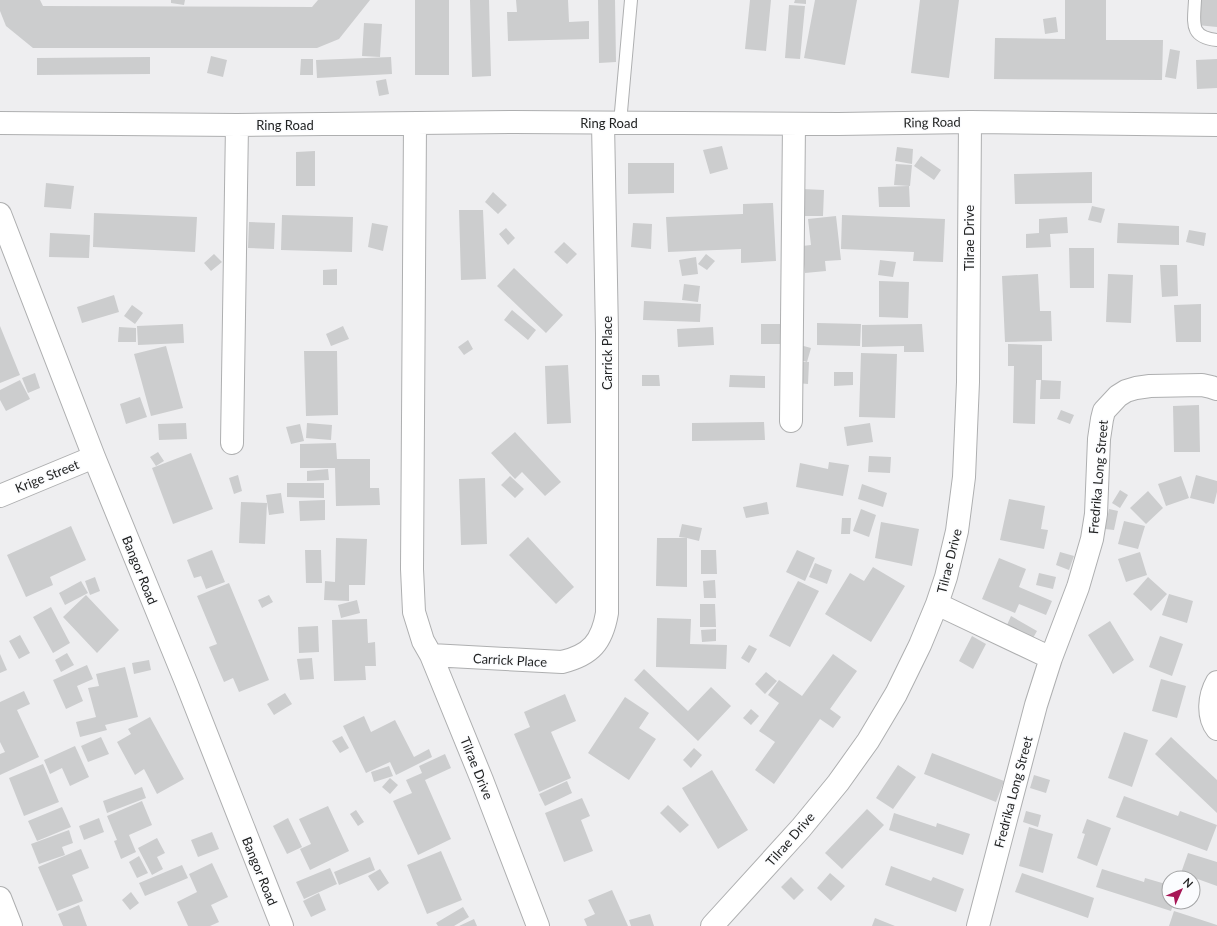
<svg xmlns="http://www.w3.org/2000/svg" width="1217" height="926" viewBox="0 0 1217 926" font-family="Lato,sans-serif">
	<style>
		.building { fill: #cccdce }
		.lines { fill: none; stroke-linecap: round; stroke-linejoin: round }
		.service-casing { stroke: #aeafb0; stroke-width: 14 }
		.minor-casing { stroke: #aeafb0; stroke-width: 24 }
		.service { stroke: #fff; stroke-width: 12 }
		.minor { stroke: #fff; stroke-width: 22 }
		.labels { text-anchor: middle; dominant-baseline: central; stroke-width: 3; stroke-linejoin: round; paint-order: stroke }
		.street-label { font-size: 13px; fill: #222323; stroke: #fbfcfe }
	</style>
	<rect width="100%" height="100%" fill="#eeeef0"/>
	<!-- building -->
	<path class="building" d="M0,0H40L43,6L312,7L318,0H370L339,39L317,48H33L6,26L0,11Z
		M171,0H185L184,5L171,3Z
		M415,0H449V75H415Z
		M470,0H489L491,76L472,77Z
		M516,0H568L569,22L589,21V39L508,41L507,12H517Z
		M598,0H615L616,62L599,63Z
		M750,0H771L766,51L745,49Z
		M795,0H806V4L794,3Z
		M815,0H857L845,65L804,58Z
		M920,0H959L949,78L911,73Z
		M1065,0H1106V40H1163L1162,80L994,79L995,38L1065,39Z
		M1200,0H1217V27L1197,25Z
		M789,5L805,6L800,59L785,58Z
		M1056,17L1058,32L1045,34L1043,19Z
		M364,23L382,24L380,57L362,56Z
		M1170,49L1180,51L1176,79L1165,77Z
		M211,56L227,60L223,77L207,73Z
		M150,57V74L37,75V58Z
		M391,57L392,74L317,78L316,60Z
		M301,59H313V75H300Z
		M1217,59V88L1197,89L1196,60Z
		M386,79L389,94L379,96L376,81Z
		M722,146L728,169L710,174L703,150Z
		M897,147L913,149L912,164L895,161Z
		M315,151V186H296V152Z
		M921,156L941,170L934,180L914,166Z
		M628,163H674V193L628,194Z
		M896,164L912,165L910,186L894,185Z
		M1092,172V203L1015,204L1014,174Z
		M46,183L74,186L71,209L44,207Z
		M909,186L910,207H879L878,187Z
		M802,189L824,190L823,216H801Z
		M493,192L507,205L498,214L485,202Z
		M773,203L776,261L741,263V249L668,252L666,217L743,214V204Z
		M1092,206L1105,209L1101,223L1088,220Z
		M459,210H483L486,279L461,280Z
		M94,213L197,217L195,252L93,247Z
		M282,215L353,217L352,252L281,250Z
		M842,215L945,219L943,262L913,261L914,252L841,249Z
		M836,216L841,260L825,261L826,271L805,273L802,246L811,245L808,219Z
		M1067,217L1068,233L1050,234L1051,247L1026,248V234L1039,233V219Z
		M249,222L275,223L274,249L248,248Z
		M372,223L388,226L383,251L368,247Z
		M633,223L652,224L651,249L631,247Z
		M1118,223L1179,226V245L1117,243Z
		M506,228L515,238L508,245L499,234Z
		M1189,230L1206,233L1204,246L1186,242Z
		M50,233L90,235L89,258L49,257Z
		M564,242L577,254L567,264L554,252Z
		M1069,248H1094V288H1070Z
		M214,254L222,262L211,271L204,263Z
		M706,254L715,261L707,270L698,264Z
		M696,257L698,274L682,276L679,260Z
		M880,260L896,262L893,277L878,275Z
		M1160,265H1177L1178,296L1162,297Z
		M514,268L563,315L546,333L497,286Z
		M337,269V285H323V270Z
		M1038,274L1040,311H1051L1052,341L1005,342L1002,276Z
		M1108,274L1133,275L1131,323L1106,322Z
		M879,281L909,282L908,318L879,317Z
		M684,284L700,286L698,302L682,300Z
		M114,295L119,312L82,323L77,307Z
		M644,301L701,304L700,322L643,320Z
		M1201,304V342H1176L1174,305Z
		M132,305L143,313L135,324L124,316Z
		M512,310L536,330L528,340L504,320Z
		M817,323L861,324L860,346L817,345Z
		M183,324L184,343L138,345L137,326Z
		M761,324H781L780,344H761Z
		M922,324L924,352H904V346L862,347V325Z
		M0,326L20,375L0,383Z
		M343,326L349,339L331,346L326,334Z
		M119,327L136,328V342H118Z
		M713,327L714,345L678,347L677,329Z
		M468,340L473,349L464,355L458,347Z
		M1008,344L1042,345V380H1036L1035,424L1013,423L1014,366H1008Z
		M800,345L811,348L807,362L796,359Z
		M166,346L183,408L151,416L134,354Z
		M304,351H337L338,415L306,416Z
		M861,353L897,354L895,418L859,417Z
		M797,362H809L808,384L797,383Z
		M568,365L571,423L547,424L545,366Z
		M834,372H853V385L834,386Z
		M35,373L40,388L28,393L22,378Z
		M642,375H659L660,386H642Z
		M730,375L765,376V388L729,387Z
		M20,380L30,399L6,411L0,400V390Z
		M1041,380L1061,381L1060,399H1040Z
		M140,397L147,417L126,424L120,404Z
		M1199,405L1200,452H1174L1173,406Z
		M1061,410L1074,415L1070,424L1057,419Z
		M764,422L765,440L692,441V423Z
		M186,423L187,439L159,440L158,424Z
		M307,423L332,425L331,440L306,438Z
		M870,423L873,442L847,446L844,427Z
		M300,424L304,441L291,444L286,427Z
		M515,432L561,482L545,496L522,472L515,479L491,453Z
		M336,443L337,459H370V488H379L380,505L336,506L335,468H300V444Z
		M158,452L164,461L156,466L150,457Z
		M191,453L213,509L173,524L152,468Z
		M869,456L891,457L890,473L868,472Z
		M829,462L849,465L843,496L796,487L800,463L828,469Z
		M328,469L329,480L307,481V471Z
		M238,475L242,491L234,494L229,478Z
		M1196,475L1217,481V492L1214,504L1190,498Z
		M510,476L524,489L515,498L501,485Z
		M1181,476L1189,498L1166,506L1158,484Z
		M485,478L487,544L461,545L459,479Z
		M287,483H324V498L287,497Z
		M862,484L887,493L883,507L858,499Z
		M1120,490L1128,495L1120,508L1112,503Z
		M1148,491L1163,508L1146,524L1130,508Z
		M281,493L284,513L269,515L266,495Z
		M1009,499L1045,506L1041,529L1048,530L1044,549L1000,540Z
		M325,500V520L300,521L299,501Z
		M241,502L267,503L265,544L239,543Z
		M767,502L769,514L746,518L743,507Z
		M861,509L876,515L869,537L853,531Z
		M1109,509L1118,511L1114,530L1105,529Z
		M842,518H851L850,534H841Z
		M1124,521L1145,526L1138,549L1118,544Z
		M881,522L919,529L912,566L875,558Z
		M682,524L702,528L699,541L687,538V587L656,586L657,538H687L679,537Z
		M71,526L86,560L50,577L53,585L26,597L7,555Z
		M528,537L574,587L556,604L509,555Z
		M336,538L367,539L365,585H349V601L324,600L325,581L335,582Z
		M212,550L225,582L206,589L201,576L194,578L187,560Z
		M305,550H321L322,583H306Z
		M701,550H716L717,574H701Z
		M797,550L815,558L805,581L786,572Z
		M1060,552L1074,556L1069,570L1056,565Z
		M1140,552L1147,575L1126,582L1118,559Z
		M999,558L1026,569L1019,587L1052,601L1046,615L1019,604L1015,613L982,599Z
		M815,563L832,570L827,584L809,577Z
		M873,567L905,586L871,642L825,614L850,573L864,581Z
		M1039,573L1056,577L1053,589L1036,585Z
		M95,577L100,591L90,595L85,581Z
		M1148,577L1167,594L1151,611L1133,594Z
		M715,580L716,598H704L703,581Z
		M81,581L88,593L65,605L59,593Z
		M798,581L819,591L790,647L769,636Z
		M229,583L269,680L239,692L233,678L224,682L209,647L217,644L197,596Z
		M1169,594L1193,601L1187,623L1162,615Z
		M86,595L119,630L97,653L63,617Z
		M269,595L273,602L262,608L258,600Z
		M357,600L360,613L341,618L338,605Z
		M700,604H715L716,627H700Z
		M51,607L70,643L53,653L33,617Z
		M1011,616L1037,631L1033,638L1007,625Z
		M657,618L691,619L690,644L727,645L726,669L656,667Z
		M367,619L368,643L375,642L376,666H365L366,680L334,681L332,620Z
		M1110,621L1134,660L1113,674L1088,635Z
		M318,626L319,652L299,653L298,627Z
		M716,629V641L702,642L701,630Z
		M20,635L30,653L19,659L9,641Z
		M972,636L986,644L973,669L959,661Z
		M1160,636L1183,644L1172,676L1149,667Z
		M749,645L757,649L749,663L741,658Z
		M67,653L74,665L61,672L55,660Z
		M0,654L7,670L0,673Z
		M833,654L857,671L830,709L841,717L833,728L820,719L774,784L755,770L775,742L759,731L779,703L768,695L779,680L802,696Z
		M312,658L314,679L300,680L297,659Z
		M149,660L151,670L134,674L132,663Z
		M87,665L93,679L77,686L83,701L66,709L53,680Z
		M125,667L138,717L105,725L107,730L80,737L76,722L96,717L88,688L99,686L96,674Z
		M644,669L688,711L711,687L731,706L698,741L634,680Z
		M766,672L777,681L765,694L755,684Z
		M1161,679L1186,686L1177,718L1152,711Z
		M24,691L30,704L17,710L39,757L0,775V754L5,752L0,742V702Z
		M285,693L292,704L274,715L267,704Z
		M565,694L576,721L551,732L571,778L539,792L514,734L530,727L524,712Z
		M625,697L649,713L639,728L656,739L629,780L588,753Z
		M751,709L759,716L751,725L743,718Z
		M364,716L371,732L395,720L414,757L429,749L432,757L396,775L390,762L366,773L343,726Z
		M150,717L184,779L157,794L144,769L135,775L117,742L131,734L128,729Z
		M1124,732L1148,740L1132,787L1108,778Z
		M342,736L349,748L340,753L332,741Z
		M101,737L109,754L88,762L81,746Z
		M1171,737L1217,780V813L1155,754Z
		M75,746L89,777L70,786L62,768L50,774L44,760Z
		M694,748L702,755L691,768L683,760Z
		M932,753L1004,781L996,802L924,774Z
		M445,754L451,768L425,780L451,839L418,855L393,801L412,793L406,780L422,773L419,766Z
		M43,764L59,802L24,816L9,778Z
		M898,765L916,777L893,809L876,798Z
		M389,766L393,776L374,782L371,772Z
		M712,770L748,830L718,849L682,788Z
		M1034,775L1050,780L1046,793L1030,788Z
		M390,778L398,785L390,794L382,787Z
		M567,781L572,793L545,806L539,794Z
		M142,787L146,798L107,813L103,801Z
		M1124,796L1178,816L1180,811L1217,825L1207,851L1116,817Z
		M582,798L590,816L581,820L593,851L564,862L545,813Z
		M142,801L152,825L129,835L136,852L121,859L114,841L117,840L107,816Z
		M668,805L689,825L680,833L660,813Z
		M328,806L349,851L310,870L300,849L311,844L299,819Z
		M62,807L71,827L37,841L28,821Z
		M867,809L884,825L842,869L825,853Z
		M356,810L364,822L358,826L350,814Z
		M1026,811L1041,815L1038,827L1023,822Z
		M894,813L936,827L937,823L970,834L963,855L889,830Z
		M99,818L104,832L84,840L79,826Z
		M288,818L302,847L287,854L273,826Z
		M1087,819L1111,828L1097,866L1077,858L1085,834L1082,833Z
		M1029,827L1053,834L1043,873L1019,866Z
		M69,830L73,843L62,847L65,855L39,864L31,844Z
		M212,832L219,849L198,857L191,840Z
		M157,838L165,853L157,857L163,869L152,875L138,848Z
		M81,849L89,868L72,875L83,901L57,911L38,867Z
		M441,851L462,900L427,914L407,865Z
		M1188,853L1217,862V886L1181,873Z
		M139,856L148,873L137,878L129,862Z
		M370,857L375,870L339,885L334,872Z
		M212,863L228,897L211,905L219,922L210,926H188L177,902L197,892L189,874Z
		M182,865L188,878L145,896L139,883Z
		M891,866L931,881L933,877L964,889L956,912L885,885Z
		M330,868L337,884L304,899L296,882Z
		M380,869L389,883L378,891L368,876Z
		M1102,869L1144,882L1145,878L1169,885V902H1174L1171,911L1096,887Z
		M830,873L845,886L831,901L817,888Z
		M1022,873L1094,898L1088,918L1015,892Z
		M791,877L804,890L794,900L781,887Z
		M612,890L628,926H587L584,919L595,914L588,900Z
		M131,892L139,903L130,910L122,900Z
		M319,893L326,910L311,917L303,901Z
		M79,905L87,926H63L58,914Z
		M463,907L469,917L454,926H438L436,923Z
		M1174,911L1217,925V926H1169Z
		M650,914L654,926H631L629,920Z
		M875,918L895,926H872Z
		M474,919L477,926H459Z"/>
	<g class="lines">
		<!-- service casing -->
		<g class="service-casing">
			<path id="service" d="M1195,0C1194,23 1189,37 1217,40
				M620,123L631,0"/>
		</g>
		<!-- minor casing -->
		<g class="minor-casing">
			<path id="minor" d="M0,123L237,125L514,122L838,124L970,122L1217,125
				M415,124L412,569L414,612L423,641L431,655L482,780L538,926
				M0,214L94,457L186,682L282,926
				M791,421L794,124
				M232,443L237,125
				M0,496L94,457
				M937,604L1051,658
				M431,655L562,662C591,655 602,642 607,613V334L603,123
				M1217,682C1209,696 1207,716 1217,729
				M0,898L11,926
				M712,926L801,828L838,783L868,741L896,694L920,645L937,604L946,577L957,531L964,477L968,382L970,122
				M978,926L1036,705L1051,658L1078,587L1092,539L1096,514L1099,439L1102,419L1104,411L1118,396L1126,391L1136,388L1150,386L1202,385L1211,387L1217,389"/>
		</g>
		<!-- service -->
		<use href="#service" class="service"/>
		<!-- minor -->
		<use href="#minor" class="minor"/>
	</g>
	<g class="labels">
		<!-- street labels -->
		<g class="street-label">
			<text transform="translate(932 122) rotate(-1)">Ring Road</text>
			<text x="609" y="123">Ring Road</text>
			<text x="285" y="125">Ring Road</text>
			<text transform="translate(969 238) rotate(-90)">Tilrae Drive</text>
			<text transform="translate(607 353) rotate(-90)">Carrick Place</text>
			<text transform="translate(47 476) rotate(-22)">Krige Street</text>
			<text transform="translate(1098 477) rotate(-85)">Fredrika Long Street</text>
			<text transform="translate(949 561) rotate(-76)">Tilrae Drive</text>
			<text transform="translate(140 570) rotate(68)">Bangor Road</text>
			<text transform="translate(510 660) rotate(3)">Carrick Place</text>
			<text transform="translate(477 768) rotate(68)">Tilrae Drive</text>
			<text transform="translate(1013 792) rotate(-75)">Fredrika Long Street</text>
			<text transform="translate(790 839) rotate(-49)">Tilrae Drive</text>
			<text transform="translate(260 871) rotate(68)">Bangor Road</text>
		</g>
	</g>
	<!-- north arrow -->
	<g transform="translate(1181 890) rotate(45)"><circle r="19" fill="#fbfcfe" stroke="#a4a5a6"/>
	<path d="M0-3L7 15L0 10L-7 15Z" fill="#a71756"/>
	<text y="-6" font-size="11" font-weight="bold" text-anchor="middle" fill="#222323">N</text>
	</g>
</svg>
